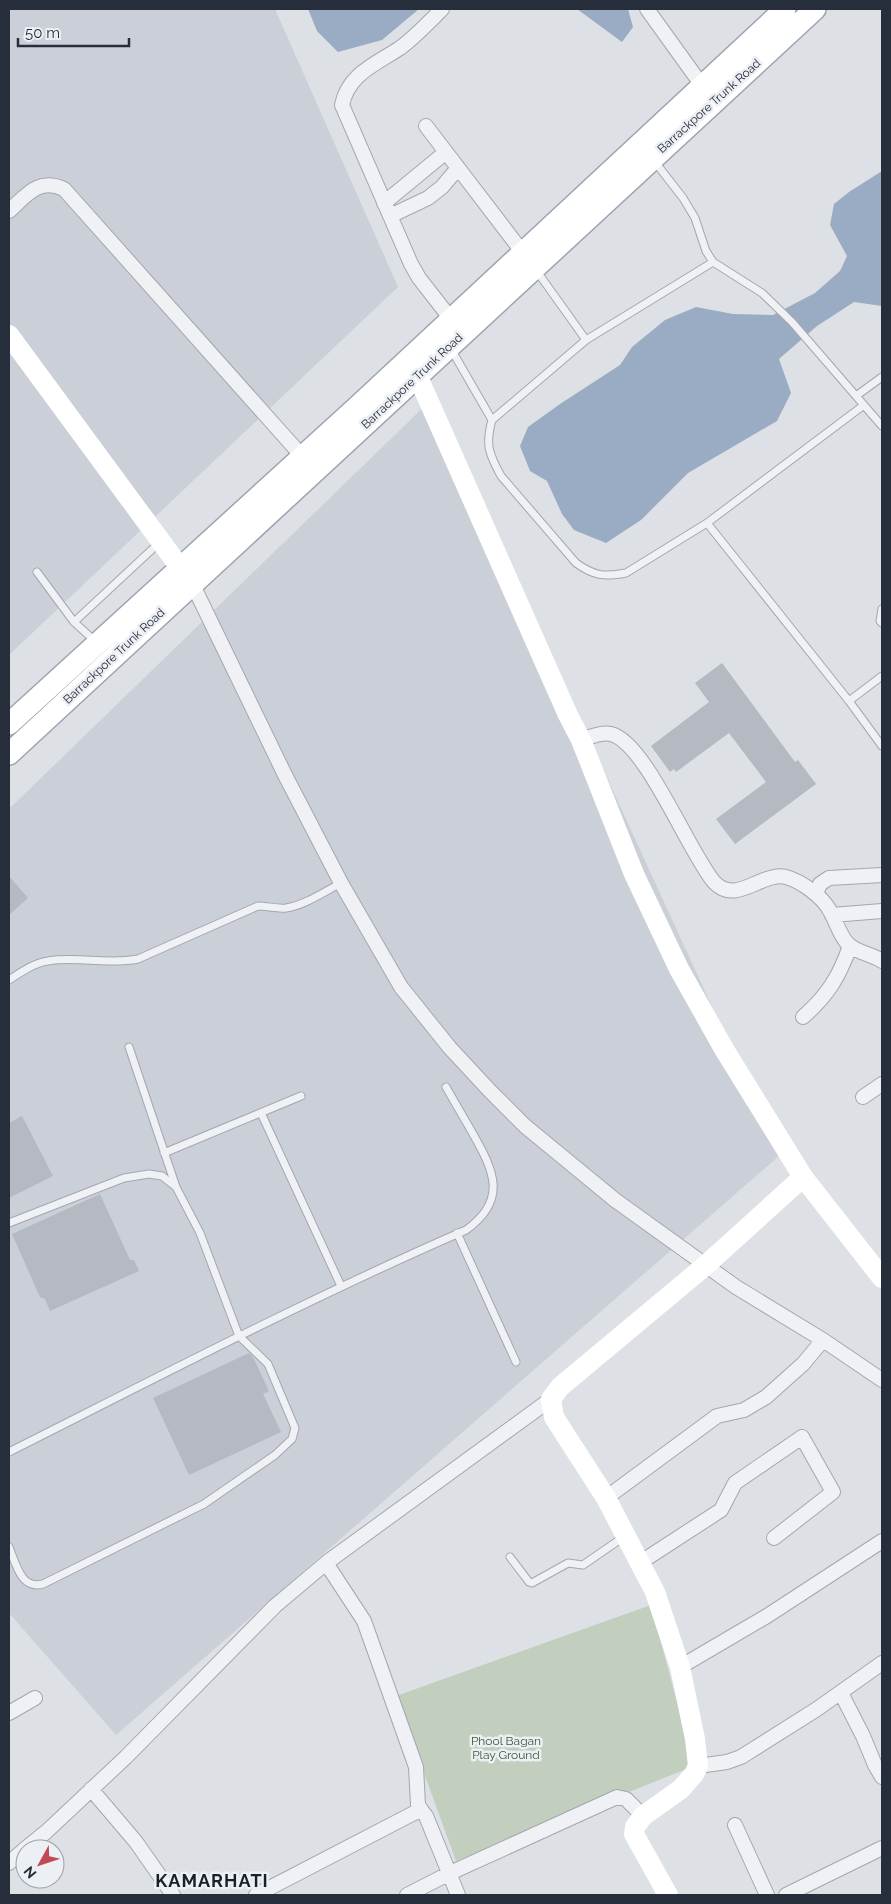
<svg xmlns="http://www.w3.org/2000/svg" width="891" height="1904" viewBox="0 0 891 1904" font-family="Raleway,sans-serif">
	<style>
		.built { fill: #cbcfd7 }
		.green { fill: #c2cfbe }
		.water { fill: #9aacc3 }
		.building { fill: #b4b9c2 }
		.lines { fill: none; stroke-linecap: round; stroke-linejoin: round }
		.lane-casing { stroke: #a3a7af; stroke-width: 9 }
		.street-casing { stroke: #a3a7af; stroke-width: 16 }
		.primary-casing { stroke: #9da4b0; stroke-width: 24 }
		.lane { stroke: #eff1f4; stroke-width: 7 }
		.street { stroke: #eff1f4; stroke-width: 14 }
		.secondary { stroke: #fff; stroke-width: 20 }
		.primary { stroke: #fff; stroke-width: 21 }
		.labels { text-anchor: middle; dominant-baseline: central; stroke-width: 5; stroke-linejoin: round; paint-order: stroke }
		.street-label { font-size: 12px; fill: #272e3b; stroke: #eceff3 }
		.park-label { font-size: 12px; fill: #3b5536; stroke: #eceff3 }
		.district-label { font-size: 18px; font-weight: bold; letter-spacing: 1px; fill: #1a1f2b; stroke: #eceff3 }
	</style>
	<rect width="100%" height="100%" fill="#dde0e5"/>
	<!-- built -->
	<path class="built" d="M9,9H275L398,287L9,655Z
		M433,398L780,1155L116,1735L9,1613V809Z"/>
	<!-- green -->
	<path class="green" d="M651,1605L694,1766L456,1861L396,1696Z"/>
	<!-- water -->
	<path class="water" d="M308,9H419L382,40L338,52L317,31Z
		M577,9H628L633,27L622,42Z
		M882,171V306L854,302L817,326L779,359L791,393L777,421L688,473L641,520L606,543L574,530L562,514L547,481L530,471L520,446L528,427L560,404L620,365L632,347L665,320L696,307L733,314L773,315L815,293L840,271L847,256L830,225L834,204L849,192Z"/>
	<!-- building -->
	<path class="building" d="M722,663L795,762L798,760L816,784L735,844L716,819L766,782L729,733L676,772L674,769L670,772L651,746L709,702L695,683Z
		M9,876L28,898L9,915Z
		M22,1116L53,1176L9,1198V1123Z
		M100,1194L130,1260H134L139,1271L50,1311L45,1299L40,1297L12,1234Z
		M249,1353L253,1357L269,1391L263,1394L281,1432L189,1475L153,1398Z"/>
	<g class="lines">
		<!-- lane casing -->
		<g class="lane-casing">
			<path id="lane" d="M655,162L683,198L695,218L706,251L713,262L762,293L792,322L882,426
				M536,270L586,340L492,420C485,445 489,454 501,476L576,563C594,576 604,577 626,573L707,523L864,405
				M586,340L713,262
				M451,349L492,420
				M856,396L882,377
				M707,523L849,701L882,676
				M37,572L74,622L96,642
				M882,609L880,621L882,623
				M74,622L160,542
				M849,701L882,746
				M9,980C21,972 34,963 48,961C77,956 107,965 138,959L258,906C267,906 277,909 286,908C305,905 324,892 341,883
				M129,1047L176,1187
				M261,1113L341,1286
				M164,1153L301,1096
				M9,1223L124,1178L149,1174L162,1176L176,1187L200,1233L239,1336L268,1364L295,1428L292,1439L275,1455L204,1504L43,1584C21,1590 16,1564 9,1547
				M457,1233L516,1362
				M9,1452C160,1376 310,1298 466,1230C508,1200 494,1171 473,1134C464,1118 455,1103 446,1087
				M510,1557L529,1582L532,1583L568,1563L583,1565L625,1536"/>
		</g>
		<!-- street casing -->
		<g class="street-casing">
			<path id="street" d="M442,9C429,22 415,37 400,48C376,64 348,74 342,105L411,264L419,278L451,319
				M647,9L706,91
				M426,126L527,258
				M384,203L446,152
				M9,211C26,196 38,177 64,189L302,456
				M390,216L428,198L442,187L458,168
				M192,583L285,775L341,883L401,987L450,1048L490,1091L525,1126L615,1200L736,1287L823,1340L882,1380
				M581,740C590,737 601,732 611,734C646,743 688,851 714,882C736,906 762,871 786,877C801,881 823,897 830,911C836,921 840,936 848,944C857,953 872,954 882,961
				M816,894L820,884L829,878L882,875
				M832,915L882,911
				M803,1017C828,995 839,977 850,946
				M863,1097L882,1084
				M606,1498L717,1416L744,1410L766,1397L803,1364L823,1340
				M641,1562L721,1510L735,1483L802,1437L833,1492L774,1538
				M326,1563L364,1621L416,1767L418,1805L422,1811
				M680,1667L767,1616L882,1541
				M841,1693L863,1736L875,1765L882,1777
				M9,1713L35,1698
				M698,1766L727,1762L741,1757L817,1709L882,1663
				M91,1789L136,1842L173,1895
				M735,1825L767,1895
				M25,1849L46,1832L126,1757L275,1606L326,1563L551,1399
				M9,1863L25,1849
				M256,1895L414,1813L422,1811L426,1816L458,1895
				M407,1895L450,1873L617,1797L626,1799L643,1816
				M786,1895L882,1848"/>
		</g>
		<!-- primary casing -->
		<g class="primary-casing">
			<path id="primary" d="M9,724L357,407L785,9
				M9,754L815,9"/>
		</g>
		<!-- lane -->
		<use href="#lane" class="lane"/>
		<!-- street -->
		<use href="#street" class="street"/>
		<!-- secondary -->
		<path class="secondary" d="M9,335L190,581
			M409,364L418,377L568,715L581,740L634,874L679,969L724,1049L803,1177L882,1278
			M668,1895L634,1834L635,1827L643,1816L681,1789L694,1774L698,1766L695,1739L680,1667L655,1592L606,1498L559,1425L554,1417L551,1399L560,1387L706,1265L803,1177"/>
		<!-- primary -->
		<use href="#primary" class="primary"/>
	</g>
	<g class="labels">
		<!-- street labels -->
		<g class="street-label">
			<text transform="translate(709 106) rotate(-42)">Barrackpore Trunk Road</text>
			<text transform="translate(412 381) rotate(-43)">Barrackpore Trunk Road</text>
			<text transform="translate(114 656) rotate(-43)">Barrackpore Trunk Road</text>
		</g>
		<!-- park labels -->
		<g class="park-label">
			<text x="506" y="1741">Phool Bagan<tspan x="506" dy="14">Play Ground</tspan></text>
		</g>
		<!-- district labels -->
		<g class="district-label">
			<text x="212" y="1880">KAMARHATI</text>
		</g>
	</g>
	<!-- border -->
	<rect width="891" height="1904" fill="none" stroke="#272e3b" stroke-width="20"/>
	<!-- north arrow -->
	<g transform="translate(40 1864) rotate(230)"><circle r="24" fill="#eceff3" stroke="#9da2a9"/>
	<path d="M0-4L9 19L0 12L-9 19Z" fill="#c34957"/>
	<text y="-8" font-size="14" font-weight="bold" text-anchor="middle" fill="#272e3b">N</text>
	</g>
	<!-- scale -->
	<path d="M18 38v8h111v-8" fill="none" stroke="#272e3b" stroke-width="2.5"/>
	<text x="25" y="38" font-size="15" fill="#272e3b" stroke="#eceff3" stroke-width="4" paint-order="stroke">50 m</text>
</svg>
